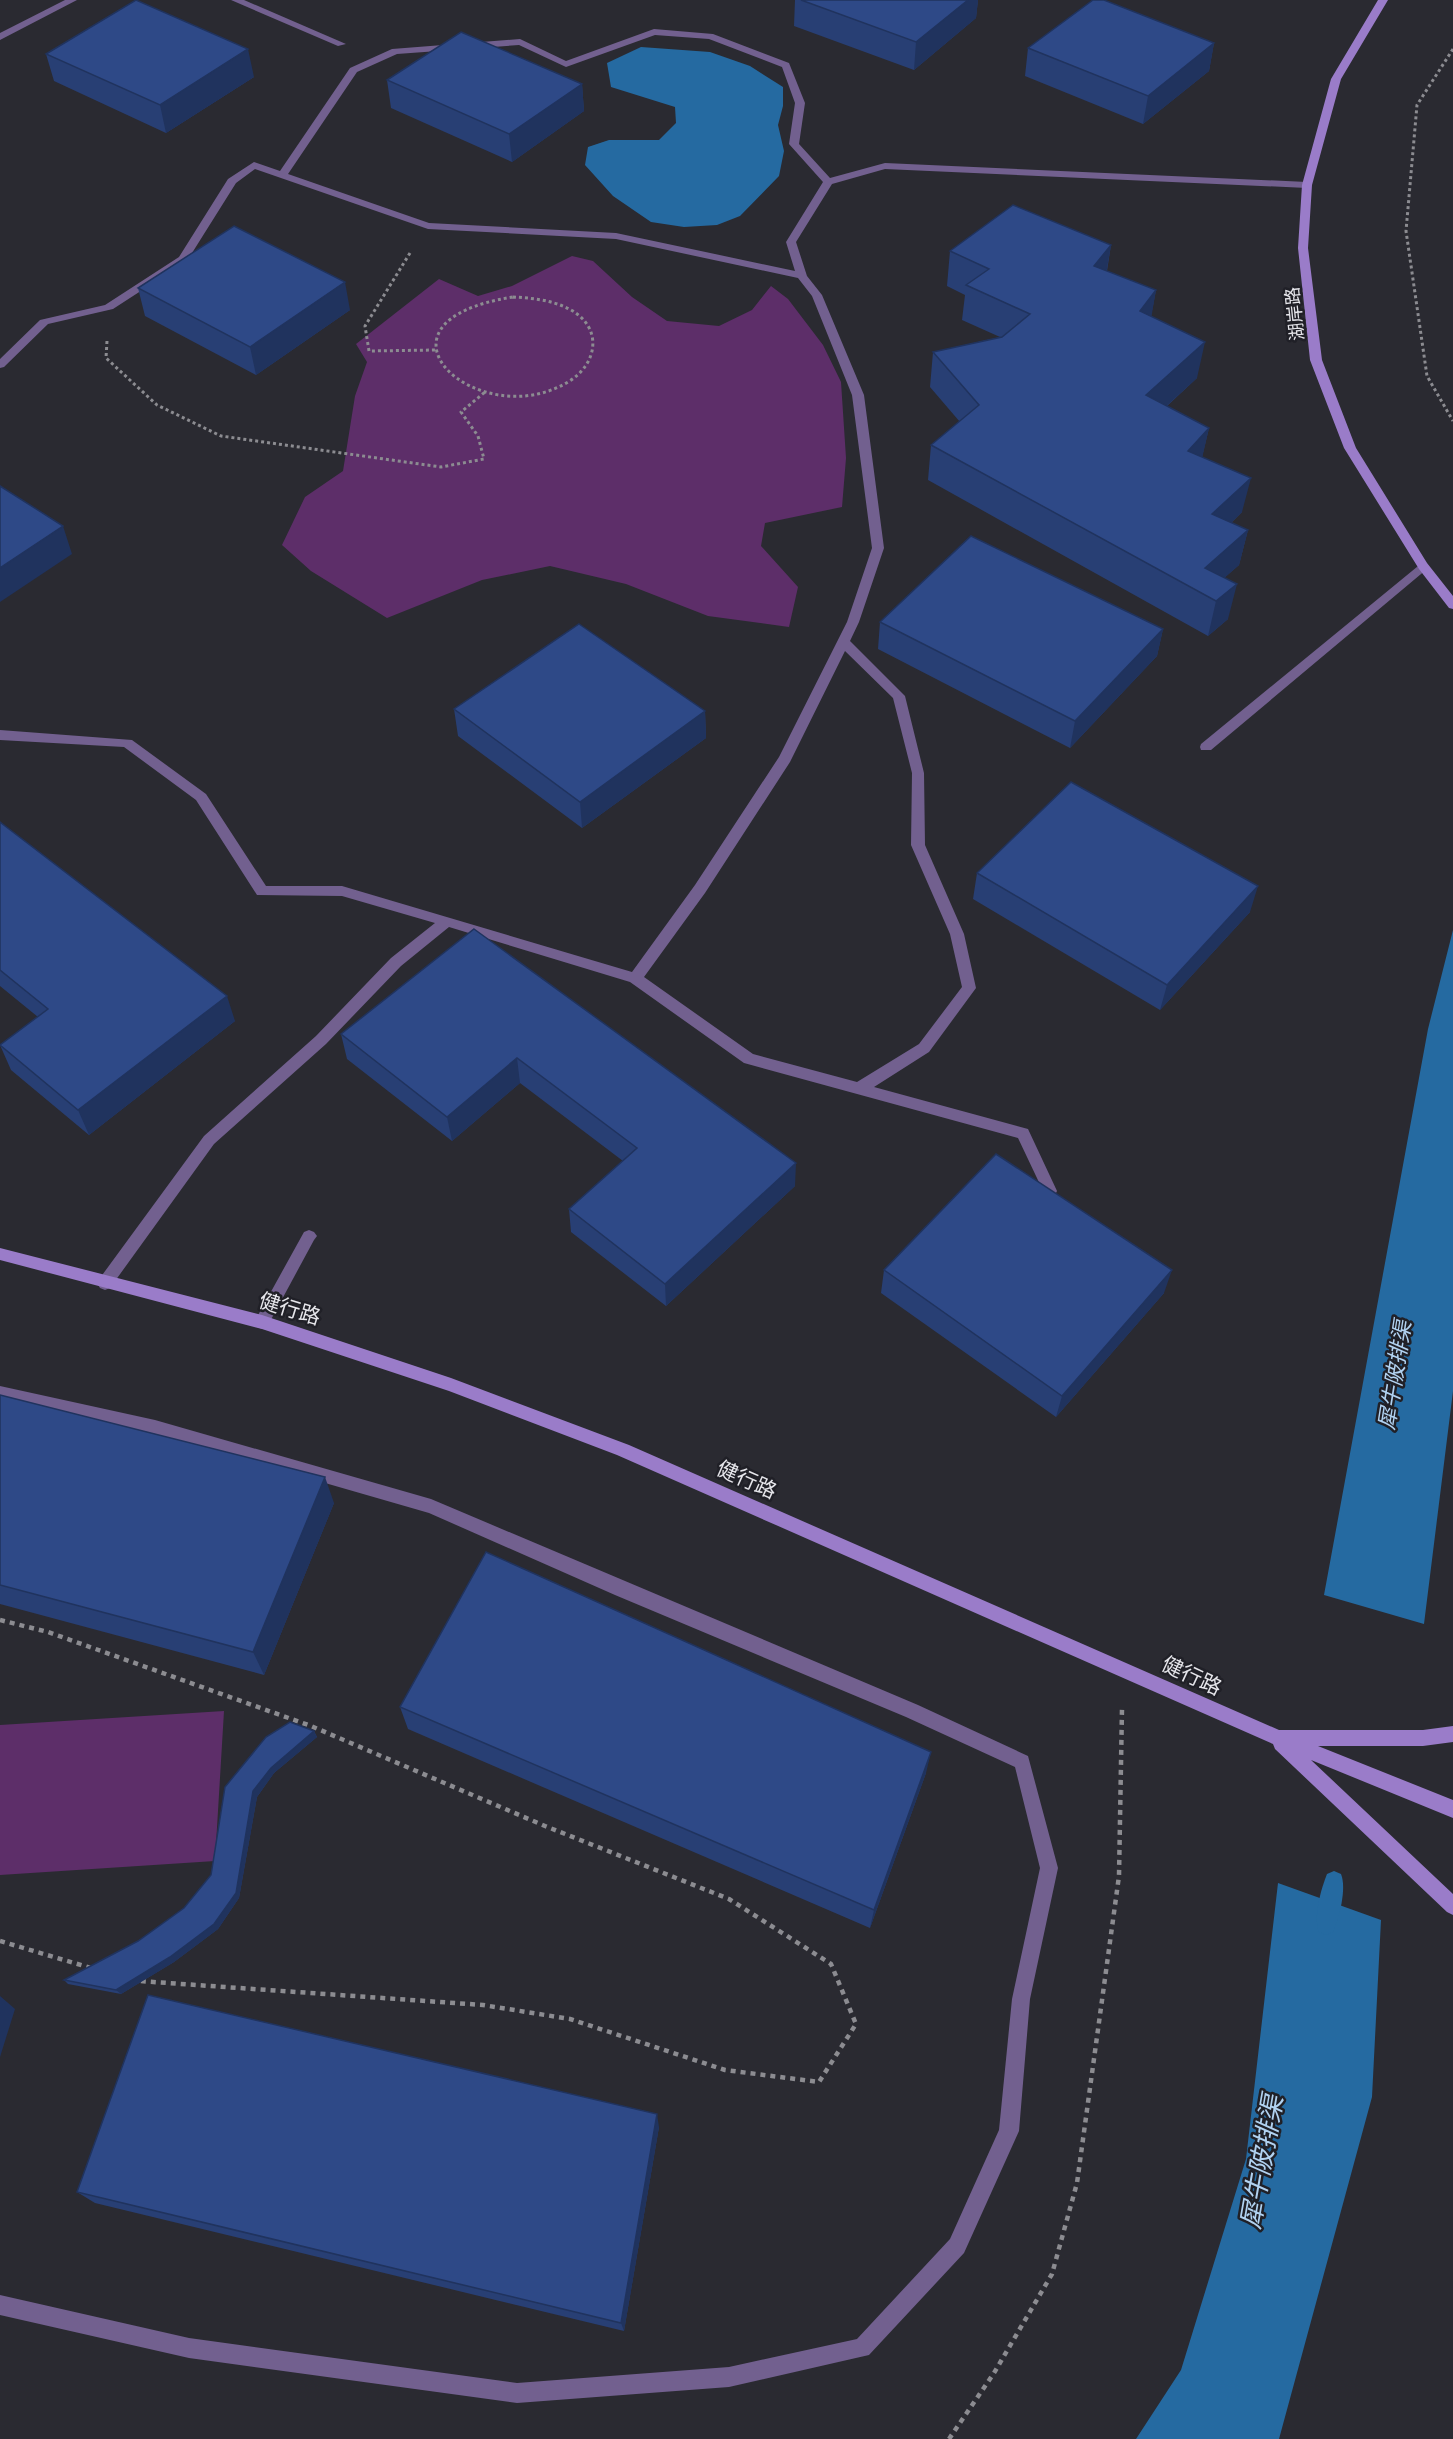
<svg xmlns="http://www.w3.org/2000/svg" width="1453" height="2439" viewBox="0 0 1453 2439" font-family="Ubuntu,'Noto Sans SC',sans-serif">
	<style>
		.green { fill: #5d2e69 }
		.water { fill: #256aa1 }
		.lines { fill: none; stroke-linecap: round; stroke-linejoin: round }
		.stream { fill: #256aa1; fill-rule: evenodd }
		.path-far1 { stroke: #8c8c91; stroke-width: 3; stroke-dasharray: 3 3; stroke-linecap: butt }
		.path { stroke: #8c8c91; stroke-width: 4.5; stroke-dasharray: 5 5; stroke-linecap: butt }
		.lane { fill: #72608f; fill-rule: evenodd }
		.street { fill: #72608f; fill-rule: evenodd }
		.secondary { fill: #9a7cc9; fill-rule: evenodd }
		.wall { fill: #283f74 }
		.shaded-wall { fill: #20335e }
		.building { fill: #2e4987; stroke: #20335e; stroke-width: 1.5 }
		.labels { text-anchor: middle; dominant-baseline: central; stroke-width: 5; stroke-linejoin: round; paint-order: stroke }
		.far-street-label { font-size: 18px; fill: #e6e6eb; stroke: #202027 }
		.street-label { font-size: 21px; fill: #e6e6eb; stroke: #202027 }
		.water-label { font-size: 22px; font-style: italic; fill: #b1d2f1; stroke: #202027 }
		.near-water-label { font-size: 27px; font-style: italic; fill: #b1d2f1; stroke: #202027 }
	</style>
	<rect width="100%" height="100%" fill="#2a2a31"/>
	<!-- green -->
	<path class="green" d="M572,256L593,261L632,297L667,321L719,326L752,310L771,286L788,299L823,345L841,382L846,458L842,507L765,523L761,546L798,587L789,627L708,616L626,584L550,566L482,580L387,618L311,571L282,545L305,497L343,471L355,396L367,362L356,344L439,279L478,296L512,286Z
		M224,1711L215,1861L0,1875V1725Z"/>
	<!-- water -->
	<path class="water" d="M641,47L710,52L750,66L783,87V106L778,125L784,151L779,176L740,216L717,225L684,227L651,222L613,196L585,165L588,147L609,140H659L676,123L675,107L611,87L607,63Z
		M1453,930V1391L1424,1624L1324,1595L1428,1029Z
		M1278,1883L1381,1920L1372,2097L1279,2439H1136L1181,2370L1246,2159Z"/>
	<g class="lines">
		<!-- stream -->
		<path class="stream" d="M1334,1871L1341,1874C1347,1889 1339,1918 1333,1932L1326,1935L1319,1932C1313,1917 1321,1889 1327,1874Z"/>
		<!-- path-far1 -->
		<path class="path-far1" d="M1453,49L1417,105L1406,231L1427,376L1453,421
			M410,253L365,326L369,351L436,350
			M513,297C532,298 553,300 571,310C603,328 598,364 568,382C478,436 353,322 513,297Z
			M107,341L106,358L157,405L221,436L441,467L484,459L478,436L461,412L485,392"/>
		<!-- path -->
		<path class="path" d="M0,1620L48,1632L311,1726L545,1826L729,1899L831,1964L856,2024L819,2082L725,2070L570,2019L483,2005L139,1981
			M0,1941L91,1968
			M949,2439L994,2373L1052,2274L1077,2183L1119,1876L1122,1708"/>
		<!-- lane -->
		<path class="lane" d="M654,29L713,34L789,63L805,103L799,144L830,178L885,163L1307,182L1312,185L1307,188L885,169L832,184L796,242L807,276L822,295L864,395L884,548L859,622L850,641L905,696L924,773L925,845L964,934L976,988L929,1052L874,1087L1028,1129L1057,1191L1055,1195L1050,1197L1045,1195L1018,1138L744,1063L630,982L449,927L401,966L326,1044L214,1144L110,1288L105,1290L100,1288L97,1283L100,1278L204,1136L316,1036L391,958L435,923L342,896L257,895L196,800L124,747L0,740V730L132,740L206,794L266,886H342L632,972L695,885L779,757L847,622L872,548L852,395L812,296L798,278L616,239L428,229L255,169L236,183L187,261L113,309L48,324L4,367L0,368V359L40,320L105,305L179,257L228,179L254,162L280,171L350,68L392,49L520,39L566,61ZM655,35L709,39L782,67L795,103L789,144L823,182L786,242L795,271L616,233L429,223L288,174L357,72L397,54L519,45L566,67ZM845,651L893,698L912,773L911,845L950,934L962,987L919,1044L857,1082L753,1054L644,977L705,893L790,762Z
			M0,1386L155,1420L431,1499L918,1705L1028,1756L1058,1868L1030,1999L1019,2131L964,2253L869,2355L729,2387L517,2403L189,2358L0,2315V2295L189,2338L517,2383L729,2367L857,2339L950,2239L999,2130L1012,1999L1040,1868L1015,1767L906,1717L615,1595L429,1513L155,1434L0,1400Z"/>
		<!-- street -->
		<path class="street" d="M65,0H77L0,40V33Z
			M231,0H244L346,44L338,46Z
			M1423,562L1427,563V569L1211,750H1201L1200,747L1201,744Z
			M309,1230L314,1232L317,1236L314,1240L267,1327L262,1329L257,1327L254,1322L257,1317L304,1232Z"/>
		<!-- secondary -->
		<path class="secondary" d="M1378,0H1388L1341,79L1312,185L1308,248L1322,360L1356,448L1427,563L1453,596V609L1449,608L1419,569L1344,448L1310,360L1298,248L1302,185L1331,79Z
			M0,1248L262,1315L451,1378L629,1445L1279,1730H1423L1453,1726V1742L1423,1746H1318L1453,1800V1818L1311,1760L1453,1894V1915L1447,1912L1275,1749L1273,1744L617,1455L449,1391L262,1329L0,1260Z"/>
	</g>
	<!-- wall -->
	<path class="wall" d="M795,0H978L976,18L914,70L794,26Z
		M1214,43L1209,71L1143,124L1025,76L1028,48Z
		M46,54L254,77L166,133L54,81Z
		M387,80L582,84L584,111L512,162L391,108Z
		M1111,245L1107,271L1156,290L1151,316L1197,378L1167,406L1209,428L1202,457L1242,512L1231,523L1248,530L1239,565L1224,578L1228,619L1208,636L928,480L931,445L960,422L930,387L933,352L1000,337L962,320L965,295L947,286L950,251Z
		M138,288L350,310L256,375L145,316Z
		M880,622L1163,629L1157,656L1070,748L878,649Z
		M454,709L705,711L706,738L582,828L458,736Z
		M0,822L235,1021L89,1135L11,1070L0,1045L38,1017L0,986Z
		M977,873L1250,912L1160,1010L973,899Z
		M474,929L795,1186L666,1306L571,1232L569,1209L623,1161L520,1083L452,1141L347,1059L341,1034Z
		M884,1270L1164,1293L1056,1417L881,1293Z
		M0,1395L334,1503L264,1675L0,1604Z
		M400,1707L926,1773L870,1928L408,1729Z
		M314,1731L317,1737L274,1773L257,1797L239,1898L218,1929L174,1962L121,1994L68,1984L64,1980L138,1941L184,1908L211,1875L225,1787Z
		M659,2127L624,2331L95,2203L77,2192Z"/>
	<!-- shaded-wall -->
	<path class="shaded-wall" d="M968,0H978L976,18L914,70L916,42Z
		M1214,43L1209,71L1143,124L1148,96Z
		M248,49L254,77L166,133L160,105Z
		M582,84L584,111L512,162L509,134Z
		M1111,245L1105,280L1094,266Z
		M345,282L350,310L256,375L250,347Z
		M1156,290L1150,325L1140,311Z
		M1205,342L1197,378L1140,430L1146,395Z
		M1209,428L1201,463L1188,451Z
		M1251,478L1242,512L1204,549L1212,514Z
		M63,526L72,554L0,602V568Z
		M1248,530L1239,565L1205,595V568Z
		M1237,584L1228,619L1208,636L1216,601Z
		M1163,629L1157,656L1070,748L1075,721Z
		M705,711L706,738L582,828L580,802Z
		M1258,886L1250,912L1160,1010L1167,985Z
		M227,996L235,1021L89,1135L78,1110Z
		M517,1058L520,1083L452,1141L447,1117Z
		M796,1163L795,1186L666,1306L665,1284Z
		M1172,1270L1164,1293L1056,1417L1062,1396Z
		M325,1477L334,1503L264,1675L253,1652Z
		M314,1731L317,1737L274,1773L257,1797L239,1898L218,1929L174,1962L121,1994L116,1990L170,1957L253,1791L271,1768Z
		M931,1752L926,1773L870,1928L874,1910Z
		M0,1996L15,2009L0,2057Z
		M657,2114L659,2127L624,2331L621,2323Z"/>
	<!-- building -->
	<path class="building" d="M136,0L248,49L160,105L46,54Z
		M801,0H968L916,42Z
		M1093,0H1104L1214,43L1148,96L1028,48Z
		M461,32L582,84L509,134L387,80Z
		M1013,205L1111,245L1094,266L1156,290L1140,311L1205,342L1146,395L1209,428L1188,451L1251,478L1212,514L1248,530L1205,568L1237,584L1216,601L931,445L979,405L933,352L1002,337L1030,314L966,285L989,269L950,251Z
		M234,226L345,282L250,347L138,288Z
		M0,486L63,526L0,568Z
		M971,536L1163,629L1075,721L880,622Z
		M579,624L705,711L580,802L454,709Z
		M1071,782L1258,886L1167,985L977,873Z
		M0,822L227,996L78,1110L0,1045L48,1009L0,970Z
		M474,929L796,1163L665,1284L569,1209L637,1148L517,1058L447,1117L341,1034Z
		M996,1154L1172,1270L1062,1396L884,1270Z
		M0,1395L325,1477L253,1652L0,1585Z
		M486,1552L931,1752L874,1910L400,1707Z
		M290,1722L314,1731L271,1768L253,1791L236,1893L214,1924L170,1957L116,1990L64,1980L138,1941L184,1908L211,1875L225,1787L266,1737Z
		M148,1995L657,2114L621,2323L77,2192Z"/>
	<g class="labels">
		<!-- far-street labels -->
		<g class="far-street-label">
			<text transform="translate(1294 314) rotate(-96)">湖岸路</text>
		</g>
		<!-- street labels -->
		<g class="street-label">
			<text transform="translate(290 1308) rotate(17)">健行路</text>
			<text transform="translate(747 1479) rotate(24)">健行路</text>
			<text transform="translate(1192 1675) rotate(25)">健行路</text>
		</g>
		<!-- water labels -->
		<g class="water-label">
			<text transform="translate(1394 1375) rotate(-81)">犀牛陂排渠</text>
		</g>
		<!-- near-water labels -->
		<g class="near-water-label">
			<text transform="translate(1261 2162) rotate(-80)">犀牛陂排渠</text>
		</g>
	</g>
</svg>
